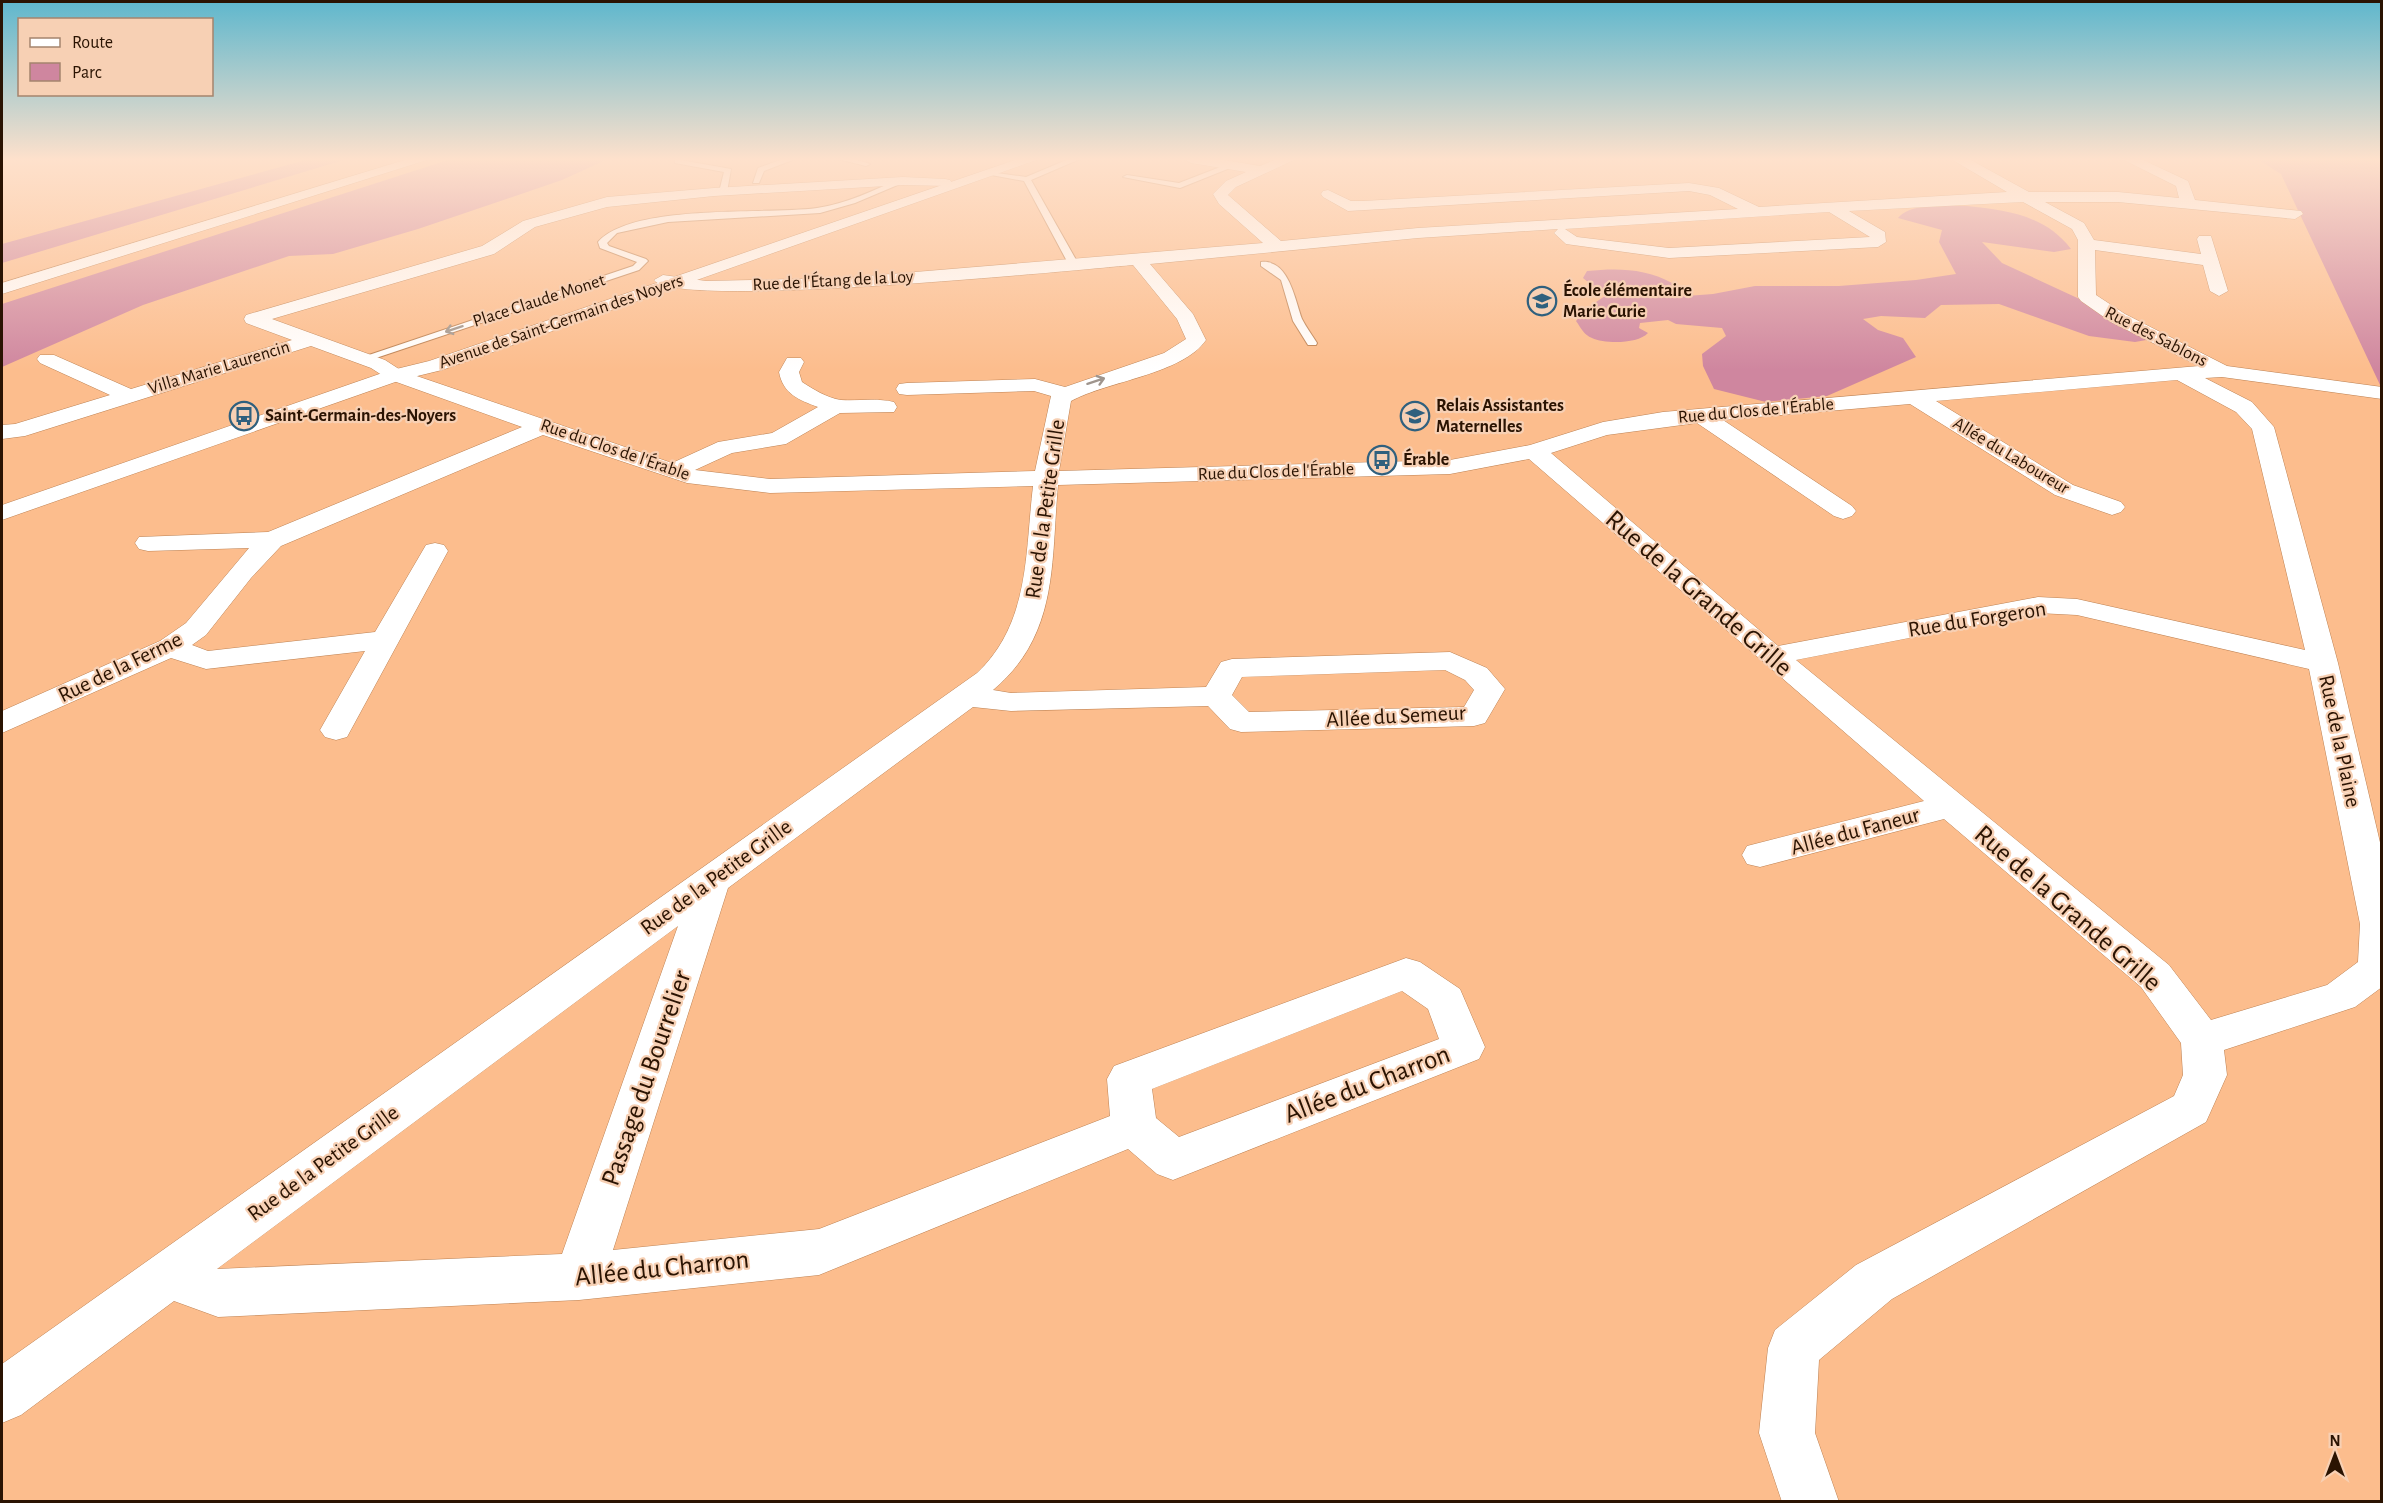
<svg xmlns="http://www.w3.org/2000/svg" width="2383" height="1503" viewBox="0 0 2383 1503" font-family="'Alegreya Sans',sans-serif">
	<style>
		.green { fill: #cf869f }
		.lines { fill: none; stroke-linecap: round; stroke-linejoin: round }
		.service-casing { stroke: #bd8253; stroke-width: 2 }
		.minor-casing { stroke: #bd8253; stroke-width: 1 }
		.secondary-casing { stroke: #bd8253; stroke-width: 1 }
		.motorway-casing { stroke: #bd8253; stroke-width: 1 }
		.service { fill: #fff; fill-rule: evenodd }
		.minor { fill: #fff; fill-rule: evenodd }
		.secondary { fill: #fff; fill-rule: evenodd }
		.motorway { fill: #fff; fill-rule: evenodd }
		.oneway { stroke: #9f958d }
		.labels { text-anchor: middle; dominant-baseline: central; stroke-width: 4.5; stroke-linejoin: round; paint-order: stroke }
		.far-street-label { font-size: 18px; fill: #2a1302; stroke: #f7d0b4 }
		.far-poi-label { font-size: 18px; font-weight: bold; fill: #2a1302; stroke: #f7d0b4; text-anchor: start }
		.street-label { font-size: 22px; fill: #2a1302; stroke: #f7d0b4 }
		.near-street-label { font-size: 27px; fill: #2a1302; stroke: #f7d0b4 }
	</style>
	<rect width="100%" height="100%" fill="#fcbd8d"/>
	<!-- green -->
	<path class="green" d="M309,159H347L2,263V244Z
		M451,159H608L562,180L418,229L333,254L289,256L143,305L2,367V304Z
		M2257,159H2381V387L2281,174Z
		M1967,206C2008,210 2046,216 2071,249L2054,252L1982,242L2002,263L2086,302L2152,339L2135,342L2089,336L1999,304L1941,305L1925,318L1881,316L1863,319L1878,330L1903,338L1916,357L1827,396L1766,402L1714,389L1703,366L1702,354L1726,336L1722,328L1676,324L1668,320L1640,323L1639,328L1648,333C1638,344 1605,344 1592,338C1584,335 1581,328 1576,321L1587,308L1605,296L1583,278L1587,271C1617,268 1645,268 1672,283L1673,297L1713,294L1755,286H1839L1916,280L1956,274L1939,242L1942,230L1898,218C1912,202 1947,206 1967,206Z"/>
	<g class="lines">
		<!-- service casing -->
		<g class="service-casing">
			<path id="service" d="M675,159L731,169L727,192L723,194L719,192L724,172L675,163Z
				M783,159H795L764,171L759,183H753L758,168Z
				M838,159H854L870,164L866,166Z
				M1069,159H1080L1031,180L1079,265L1074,268L1069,265L1024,181L986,174L990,172L1026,177Z
				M1228,164L1235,166L1180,188L1123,177L1127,175L1179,183Z
				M900,179L907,181L855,203L820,213L668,222L617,233L607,243L609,246L646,259L648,261L639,270L367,361L357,359L633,266L637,262L600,248L598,242C633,203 764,215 817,208C846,204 874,190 900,179Z
				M1261,262C1289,259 1295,300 1302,319C1306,327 1312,335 1317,343L1316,345H1308L1293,321L1281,280L1261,266Z"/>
		</g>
		<!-- minor casing -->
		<g class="minor-casing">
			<path id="minor" d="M1184,159H1218L1260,166L1277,159H1296L1236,187L1228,195L1281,241L1418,228L1738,209L1710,195L1689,191L1348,211L1323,197L1321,194L1323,191L1328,190L1351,201H1363L1689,183L1719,188L1759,207L2007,192L1951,159H1969L2029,192H2118L2179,198L2176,186L2122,159H2141L2188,181L2195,200L2301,211L2303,214L2295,219L2118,202H2045L2084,223L2094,240L2201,254L2197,239L2199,236H2211L2228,291L2219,296L2210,291L2203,265L2095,250L2096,295L2125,314L2227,366L2382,387V399L2222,377L2205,378L2252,402L2274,427L2338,663L2382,851V987L2355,1007L2224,1050L2227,1075L2206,1122L1892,1299L1819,1360L1815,1433L1839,1502H1782L1759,1433L1768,1348L1775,1330L1856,1265L2174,1096L2183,1075L2181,1043L2141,987L1944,819L1760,867L1747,864L1742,855L1747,846L1924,801L1529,459L1450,474L1058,485C1051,562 1059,635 993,690L1011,693L1206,687L1221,662L1232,659L1450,652L1487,668L1505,689L1485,723L1474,726L1241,732L1230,729L1208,706L1011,711L973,707L728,888L613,1250L819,1229L1110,1116L1107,1079L1114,1066L1406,958L1420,962L1460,989L1485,1047L1479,1059L1173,1180L1157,1174L1128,1149L819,1275L579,1300L218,1317L174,1301L21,1415L2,1423V1364L977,673C1030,623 1025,553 1033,486L770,493L687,483L543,435L281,546L251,578L206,635L192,645L208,651L375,632L426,545L435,543L444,545L448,551L347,737L336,740L325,737L320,730L365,651L206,669L171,658L2,733V711L160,641L186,623L249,548L148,551L139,549L135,543L139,537L268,532L522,427L388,379L371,368L311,346L25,436L2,439V425L15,424L110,395L40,363L37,359L40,355H54L131,389L292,340L246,323L244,319L246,315L482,246L523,221L607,197L714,188L903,177L945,179L950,180L952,183L950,186L903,185L714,196L607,207L535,227L494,254L272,319L385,360L402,371L672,463L718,442L772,433L818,407C799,400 783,394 779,372L787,358H801L804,362L799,372L802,382C813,389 827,398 841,400C859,401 877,398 894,402L897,407L894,412L840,413L786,444L732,453L695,470L770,479L1035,471L1051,396L1034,391L907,395L899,394L896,389L899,384L907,383L1035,379L1065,387L1164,353L1186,339L1177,319L1133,265C1076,270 675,310 654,280L663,275L706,281L843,278L1263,243L1219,204L1213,194L1226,181L1246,172L1191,163ZM2023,202L2072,229L2078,240V297L2081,301L2111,322L2199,366L1663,412L1603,422L1530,445L1450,460L1059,471L1071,401C1108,381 1183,374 1206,340L1193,314L1150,264L1418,238L1558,229L1554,233L1566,244L1669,258L1878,247L1886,242L1885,232L1849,211ZM1829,212L1870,237L1669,248L1577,237L1565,229ZM2177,380L2236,412L2252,429L2305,650L2077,599L2038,597L1778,646L1551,453L1607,435L1697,423L1834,516L1843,519L1852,516L1856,511L1852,506L1723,420L1910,404L2055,495L2112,515L2121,512L2125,507L2121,502L2073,485L1936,401ZM2038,613L2077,615L2309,669L2360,924L2358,962L2327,985L2211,1020L2169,965L1796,660ZM1445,670L1465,680L1474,690L1464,707L1249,712L1232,695L1242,677ZM678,926L562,1254L217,1269ZM1402,991L1428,1009L1439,1039L1179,1137L1156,1118L1152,1089Z"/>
		</g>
		<!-- secondary casing -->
		<g class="secondary-casing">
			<path id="secondary" d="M1018,159H1039L442,370L401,380L2,520V505L388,371L429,361Z"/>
		</g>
		<!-- motorway casing -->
		<g class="motorway-casing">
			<path id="motorway" d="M408,159H430L2,294V283Z"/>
		</g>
		<!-- service -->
		<use href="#service" class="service"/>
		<!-- minor -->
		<use href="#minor" class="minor"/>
		<!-- secondary -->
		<use href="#secondary" class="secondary"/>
		<!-- motorway -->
		<use href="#motorway" class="motorway"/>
	</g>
	<!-- one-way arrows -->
	<defs><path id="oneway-shaft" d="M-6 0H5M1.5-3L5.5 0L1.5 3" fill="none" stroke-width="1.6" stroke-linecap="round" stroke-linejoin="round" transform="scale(1.5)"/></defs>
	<g class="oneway">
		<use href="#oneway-shaft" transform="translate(454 329) rotate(162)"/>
		<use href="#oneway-shaft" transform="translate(1096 381) rotate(-18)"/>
	</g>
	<!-- sky -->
	<linearGradient id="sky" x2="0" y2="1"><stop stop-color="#5eb7cd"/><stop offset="0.43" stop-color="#fee1cc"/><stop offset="1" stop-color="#fee1cc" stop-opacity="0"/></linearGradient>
	<rect width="2383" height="370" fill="url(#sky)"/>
	<!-- icons -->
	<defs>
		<g id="school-ring" transform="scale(1.5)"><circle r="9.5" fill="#f7d0b4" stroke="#2f607e" stroke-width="1.5"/><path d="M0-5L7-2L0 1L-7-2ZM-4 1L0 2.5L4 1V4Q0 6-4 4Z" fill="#2f607e"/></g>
		<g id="bus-ring" transform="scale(1.5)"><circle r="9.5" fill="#f7d0b4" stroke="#2f607e" stroke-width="1.5"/><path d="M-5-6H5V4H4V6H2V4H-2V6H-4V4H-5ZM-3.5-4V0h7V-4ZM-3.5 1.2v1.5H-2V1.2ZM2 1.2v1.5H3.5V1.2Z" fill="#2f607e"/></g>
	</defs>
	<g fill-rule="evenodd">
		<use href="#school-ring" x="1542" y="301"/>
		<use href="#bus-ring" x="244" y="416"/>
		<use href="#school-ring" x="1415" y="416"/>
		<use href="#bus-ring" x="1382" y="460"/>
	</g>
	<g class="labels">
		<!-- far-street labels -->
		<g class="far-street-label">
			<text transform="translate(833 281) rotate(-3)">Rue de l'Étang de la Loy</text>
			<text transform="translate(539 301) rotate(-18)">Place Claude Monet</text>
			<text transform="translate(561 322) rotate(-19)">Avenue de Saint-Germain des Noyers</text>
			<text transform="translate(2156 337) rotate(27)">Rue des Sablons</text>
			<text transform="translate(219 368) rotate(-17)">Villa Marie Laurencin</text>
			<text transform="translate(1756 411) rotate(-5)">Rue du Clos de l'Érable</text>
			<text transform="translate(615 450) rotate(19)">Rue du Clos de l'Érable</text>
			<text transform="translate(2011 456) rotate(31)">Allée du Laboureur</text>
			<text transform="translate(1276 472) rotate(-2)">Rue du Clos de l'Érable</text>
		</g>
		<!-- far-poi labels -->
		<g class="far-poi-label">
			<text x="1563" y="291">École élémentaire<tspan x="1563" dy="21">Marie Curie</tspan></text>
			<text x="1436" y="406">Relais Assistantes<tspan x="1436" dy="21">Maternelles</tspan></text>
			<text x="265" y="416">Saint-Germain-des-Noyers</text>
			<text x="1403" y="460">Érable</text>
		</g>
		<!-- street labels -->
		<g class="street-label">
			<text transform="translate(1045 509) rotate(-82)">Rue de la Petite Grille</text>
			<text transform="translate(1977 619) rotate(-9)">Rue du Forgeron</text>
			<text transform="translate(120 667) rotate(-26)">Rue de la Ferme</text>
			<text transform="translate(1396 716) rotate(-3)">Allée du Semeur</text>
			<text transform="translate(2340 741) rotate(78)">Rue de la Plaine</text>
			<text transform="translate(1855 831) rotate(-15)">Allée du Faneur</text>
			<text transform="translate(716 877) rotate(-36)">Rue de la Petite Grille</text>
			<text transform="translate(323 1163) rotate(-36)">Rue de la Petite Grille</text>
		</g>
		<!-- near-street labels -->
		<g class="near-street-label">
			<text transform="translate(1699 593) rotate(41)">Rue de la Grande Grille</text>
			<text transform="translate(2068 908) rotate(41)">Rue de la Grande Grille</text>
			<text transform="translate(646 1078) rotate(-71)">Passage du Bourrelier</text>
			<text transform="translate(1367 1084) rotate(-21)">Allée du Charron</text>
			<text transform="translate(662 1268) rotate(-6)">Allée du Charron</text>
		</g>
	</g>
	<!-- border -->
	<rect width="2383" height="1503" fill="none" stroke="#2a1302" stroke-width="6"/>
	<!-- legend -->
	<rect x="18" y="18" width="195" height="78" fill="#f7d0b4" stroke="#a5846d" stroke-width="1.5"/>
	<rect x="30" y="38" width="30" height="9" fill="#ffffff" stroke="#a5846d" stroke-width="1.5"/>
	<text x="72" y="48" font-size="18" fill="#2a1302">Route</text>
	<rect x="30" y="63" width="30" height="18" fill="#cf869f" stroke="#a5846d" stroke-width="1.5"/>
	<text x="72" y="78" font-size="18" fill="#2a1302">Parc</text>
	<!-- north arrow -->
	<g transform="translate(2335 1455)" stroke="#f7d0b4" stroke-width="4.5" paint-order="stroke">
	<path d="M0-4.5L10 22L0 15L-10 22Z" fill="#2a1302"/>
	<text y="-9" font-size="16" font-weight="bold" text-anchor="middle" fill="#2a1302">N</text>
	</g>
</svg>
